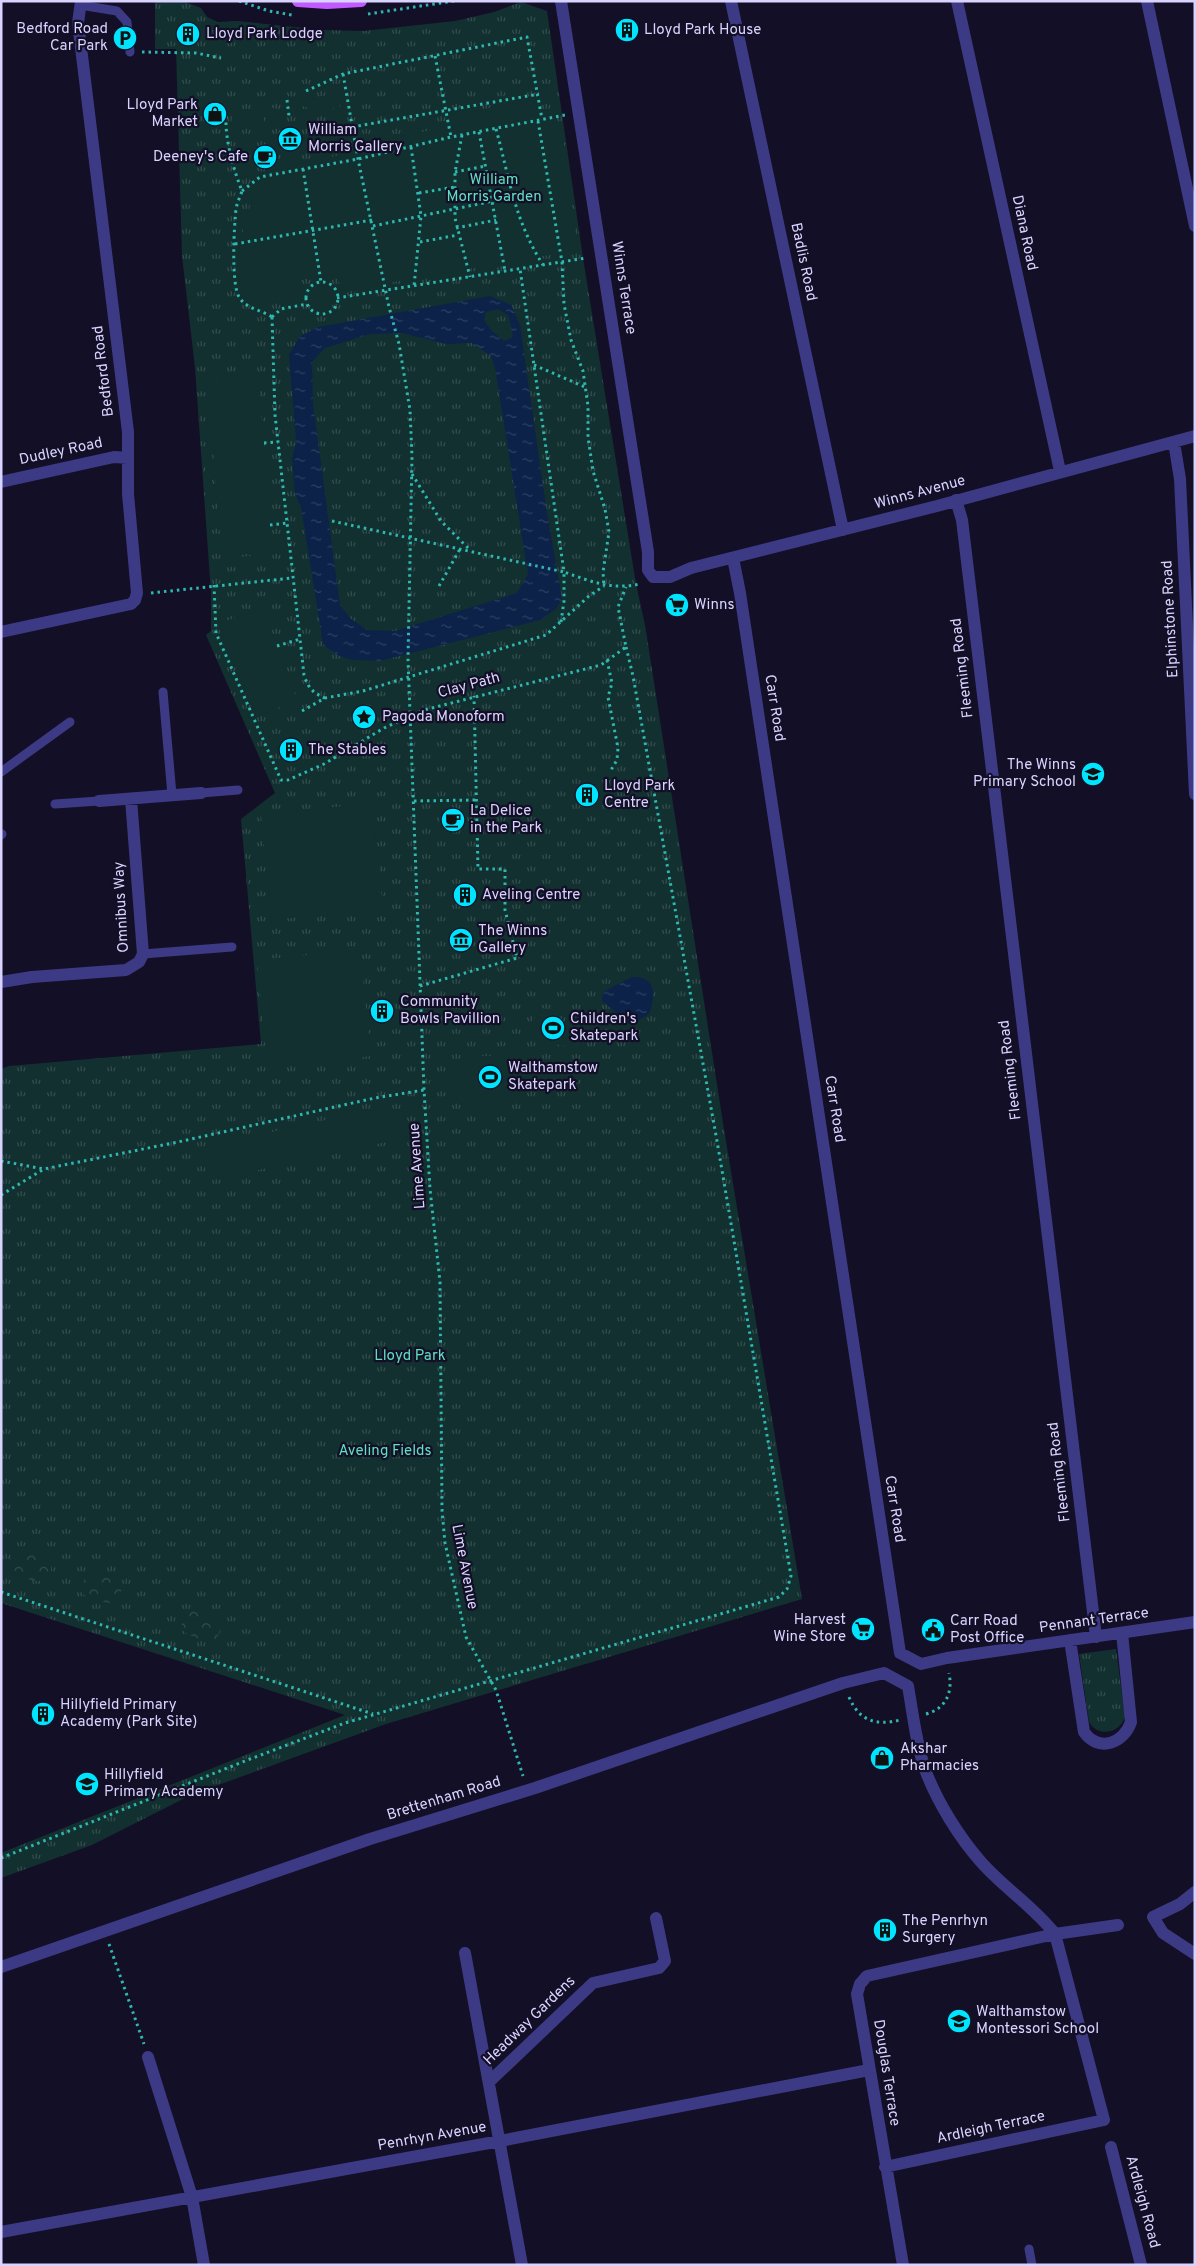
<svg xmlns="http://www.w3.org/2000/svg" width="1196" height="2266" viewBox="0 0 1196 2266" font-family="Overpass,sans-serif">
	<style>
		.grass { fill: url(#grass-tufts) }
		.forest { fill: url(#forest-crowns) }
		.garden { fill: #12302f }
		.water { fill: url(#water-ripples); fill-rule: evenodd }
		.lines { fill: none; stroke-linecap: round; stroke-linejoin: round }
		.path { stroke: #2fb8b0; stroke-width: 3; stroke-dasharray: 2.5 4; stroke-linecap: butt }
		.lane { stroke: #3d3a85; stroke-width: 9 }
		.street { stroke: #3d3a85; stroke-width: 12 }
		.primary { stroke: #c25bff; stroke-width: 12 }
		.labels { text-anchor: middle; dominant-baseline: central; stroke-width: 4.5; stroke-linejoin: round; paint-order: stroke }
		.poi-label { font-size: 15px; fill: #d9d4ff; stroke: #130f26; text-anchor: start }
		.park-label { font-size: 15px; fill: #5fe0c0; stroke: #130f26 }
		.street-label { font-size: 15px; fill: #d9d4ff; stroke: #130f26 }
	</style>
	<defs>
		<pattern id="grass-tufts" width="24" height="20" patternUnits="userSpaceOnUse" patternTransform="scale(1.25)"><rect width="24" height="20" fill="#12302f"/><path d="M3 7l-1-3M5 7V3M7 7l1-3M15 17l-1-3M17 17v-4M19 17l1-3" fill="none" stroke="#344d4e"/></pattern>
		<pattern id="forest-crowns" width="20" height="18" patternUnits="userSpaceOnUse" patternTransform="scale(1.25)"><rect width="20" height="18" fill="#12302f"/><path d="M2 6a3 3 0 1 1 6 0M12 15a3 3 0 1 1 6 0" fill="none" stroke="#344d4e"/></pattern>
		<pattern id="water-ripples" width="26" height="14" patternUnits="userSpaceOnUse" patternTransform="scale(1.25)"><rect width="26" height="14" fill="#0c2248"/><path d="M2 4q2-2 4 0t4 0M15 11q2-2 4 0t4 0" fill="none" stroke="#2f4163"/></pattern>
	</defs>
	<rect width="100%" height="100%" fill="#130f26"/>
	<!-- grass -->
	<path class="grass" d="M155,1H183L201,8L207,17L218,22L238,21L324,30L363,31L455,21L494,12L521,2L547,11L583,258L636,584L645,625L724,1129L802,1599L386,1724L191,1795L92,1845L1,1878V1853L345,1715L1,1603V1069L9,1066L261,1044L241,819L275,793L206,635L211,631V593L195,368L182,256L176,49H155Z
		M1116,1649L1125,1717C1120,1733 1098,1738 1089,1722L1079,1654Z"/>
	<!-- forest -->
	<path class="forest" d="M30,1548C35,1549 41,1550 45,1553C49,1555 50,1558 51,1562C55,1592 20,1582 9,1563L12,1554L20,1549Z
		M99,1572L120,1581L123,1586L119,1597L109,1603C100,1602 86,1599 80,1591C84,1579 86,1573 99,1572Z
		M193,1607C207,1612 214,1617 220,1630L217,1639C204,1644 190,1636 180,1629L186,1611Z"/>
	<!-- garden -->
	<path class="garden" d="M337,92L341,113L335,114L334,108L312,112L305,106L298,108L295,115L292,116L294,107L300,103Z
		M534,100L538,113L545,111L546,125L561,122L578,250L341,291L337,273L298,280L301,298L263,304L264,311L248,302L240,286L237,257L247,214L255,191V174L353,152V145L453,126L451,115Z
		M274,108L280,110L285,117L280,118L277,113L269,112L264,117V121L231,127L232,115Z
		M309 297a12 12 0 1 1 24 0a12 12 0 1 1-24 0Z
		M258,375L273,551L222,556L207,380Z
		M272,554L273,563L230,567L229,558Z
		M263,608L297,700L257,717L220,631V623Z
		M372,803L383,908L272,920L261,815Z
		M360,950L371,1056L268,1067L257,960Z
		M543,1008L574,1035L562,1048L531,1022Z
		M510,1044L536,1066C528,1075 504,1105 496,1108C479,1115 452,1105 451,1085C451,1080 454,1074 455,1070L481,1056H498Z
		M392,1105L393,1113L403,1111L408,1137L208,1181L201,1148Z"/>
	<!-- water -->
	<path class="water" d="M490,296L511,305L520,325L547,513L562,599L556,609L540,620L380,661C356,660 341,662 323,644L301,507L295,494L292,459L296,441L289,355L300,336L318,327ZM498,309L509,316L513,337L504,341L491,330L484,320L486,312ZM402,333L446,344L472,343L491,356L495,368L528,574L517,593L395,631L367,630L350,618L340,605L313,404L312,362L325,348L370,334Z
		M632,977C657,976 656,996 649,1014L636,1022L624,1019L602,1001L603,992Z"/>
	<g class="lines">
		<!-- path -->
		<path class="path" d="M239,1L269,11L292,15
			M368,14L454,1
			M142,52L196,53L221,58
			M435,56L451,137
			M343,74L358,159L389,307L399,344L410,410L412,457L408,659L424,1090L430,1189L440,1282L442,1510L445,1543L466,1637L496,1690L523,1776
			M306,91L343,74L527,37L542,119
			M287,100L289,116
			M226,116C225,140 233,168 242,191C240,197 237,203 236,209C234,227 231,283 239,297C246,309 262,310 272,317
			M538,121L562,262L564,304L571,340L583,371L588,406V437L593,471L605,509L609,532L603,572L604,586
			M352,127L539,94
			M496,129C510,180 514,219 543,265
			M479,132L505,271
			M462,135L455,172V218L470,277
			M411,147L421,216L414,286
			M303,169L321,282
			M455,172L486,166
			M242,191L260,177L358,159L451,137L565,115
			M419,193L455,187
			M373,226L512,197
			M456,228L496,220
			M420,242L458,235
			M235,244L372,220
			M306 298a16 16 0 1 1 32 0a16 16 0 1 1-32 0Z
			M337,298L586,258
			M272,317L275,415L304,675C308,688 313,693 325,698
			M272,317L281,309L307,304
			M534,365L585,387
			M264,443L278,442
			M412,474L441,521L470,550
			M332,521L564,572L520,269
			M270,525L287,523
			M214,585L216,633L281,780H288L324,764L384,728L424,710L601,665L626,647L618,607L626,587
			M439,586L460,549
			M151,593L292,578
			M561,622L564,601V572C593,582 610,590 640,584
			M277,646L300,639
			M607,660L612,683L608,697L618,748L617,760L611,770
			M302,711L325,698L363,691L546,635L589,596L604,586
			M414,801L476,800
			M420,986L517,958L505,910V869H478L474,696
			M1,1161L44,1169L178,1142L375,1098L424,1090
			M1,1195L44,1169
			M1,1592L373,1714
			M849,1697C859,1721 876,1726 900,1720
			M926,1714C946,1709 953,1692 949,1673
			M1,1858L245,1761L345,1723L779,1597L787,1589L791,1576L717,1141L633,676L626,647
			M109,1944L144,2044"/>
		<!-- lane -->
		<path class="lane" d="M80,5L117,11L127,22L130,52
			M163,692L172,795
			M1,772L70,722
			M201,793L238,790
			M55,804L99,801
			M1,835L2,834
			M143,954L232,947
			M1029,2249L1032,2265"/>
		<!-- street -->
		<path class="street" d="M561,1L648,552V570L653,577H670L691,568L937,506L1195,436
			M731,1L843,530
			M957,1L1060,471
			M1147,1L1195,226
			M1174,442L1180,479L1195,794
			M1,482L114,457L128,458
			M956,500L962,520L1096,1637
			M733,558L740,593L900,1653L921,1664L947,1658L1195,1622
			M1,632L131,604L135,600L137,593L128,494V432L78,23L81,1
			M99,801L201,793
			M1,982L32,977L126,970L139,962L143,954L131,799
			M1070,1640L1084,1732C1099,1753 1124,1743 1131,1722L1122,1633
			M1195,1892L1180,1904L1153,1917L1163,1933L1195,1954
			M465,1953L522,2265
			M1,1967L370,1839L535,1788L843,1683L884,1673L908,1686C913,1714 916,1745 926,1772C938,1803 959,1837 981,1862C1004,1888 1034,1907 1055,1934L1104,2120L885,2167
			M148,2057L192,2197L204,2265
			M489,2082L593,1983L659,1968L665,1961L656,1918
			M1111,2147L1141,2265
			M1,2232L500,2141L869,2070
			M903,2265L857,1994L860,1984L867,1976L1055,1934L1118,1925"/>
		<!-- primary -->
		<path class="primary" d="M298,1L327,3L361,1"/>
	</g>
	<!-- icons -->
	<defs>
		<g id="building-disc" transform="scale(1.25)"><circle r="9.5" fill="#00e5ff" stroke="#130f26"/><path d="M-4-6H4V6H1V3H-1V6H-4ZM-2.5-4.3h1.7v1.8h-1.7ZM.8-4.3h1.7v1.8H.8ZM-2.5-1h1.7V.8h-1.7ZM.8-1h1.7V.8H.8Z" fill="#111"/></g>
		<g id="parking-disc" transform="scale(1.25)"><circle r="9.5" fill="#00e5ff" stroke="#130f26"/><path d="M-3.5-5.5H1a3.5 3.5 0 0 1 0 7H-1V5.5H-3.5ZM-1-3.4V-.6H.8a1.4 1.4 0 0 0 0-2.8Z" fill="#111"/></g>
		<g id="shop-disc" transform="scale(1.25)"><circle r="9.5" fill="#00e5ff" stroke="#130f26"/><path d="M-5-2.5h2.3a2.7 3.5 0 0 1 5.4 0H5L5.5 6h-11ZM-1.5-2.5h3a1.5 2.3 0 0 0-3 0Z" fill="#111"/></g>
		<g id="museum-disc" transform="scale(1.25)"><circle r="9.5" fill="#00e5ff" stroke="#130f26"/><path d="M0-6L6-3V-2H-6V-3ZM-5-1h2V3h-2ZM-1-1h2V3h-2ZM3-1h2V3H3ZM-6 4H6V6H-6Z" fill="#111"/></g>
		<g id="cafe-disc" transform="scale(1.25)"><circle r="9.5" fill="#00e5ff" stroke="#130f26"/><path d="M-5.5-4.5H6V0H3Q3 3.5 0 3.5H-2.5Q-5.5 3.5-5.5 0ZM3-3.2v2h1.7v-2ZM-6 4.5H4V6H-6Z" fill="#111"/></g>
		<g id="supermarket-disc" transform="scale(1.25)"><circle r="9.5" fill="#00e5ff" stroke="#130f26"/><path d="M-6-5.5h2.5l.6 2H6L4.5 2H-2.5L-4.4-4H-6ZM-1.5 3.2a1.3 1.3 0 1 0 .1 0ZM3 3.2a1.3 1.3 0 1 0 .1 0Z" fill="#111"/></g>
		<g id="sight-disc" transform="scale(1.25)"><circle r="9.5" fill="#00e5ff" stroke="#130f26"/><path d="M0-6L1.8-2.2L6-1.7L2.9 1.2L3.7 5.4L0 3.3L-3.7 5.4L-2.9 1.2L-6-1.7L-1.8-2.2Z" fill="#111"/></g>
		<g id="school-disc" transform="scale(1.25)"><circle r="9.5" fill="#00e5ff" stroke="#130f26"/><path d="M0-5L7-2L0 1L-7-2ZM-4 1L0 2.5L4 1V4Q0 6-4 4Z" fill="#111"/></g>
		<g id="stadium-disc" transform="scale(1.25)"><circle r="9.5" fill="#00e5ff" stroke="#130f26"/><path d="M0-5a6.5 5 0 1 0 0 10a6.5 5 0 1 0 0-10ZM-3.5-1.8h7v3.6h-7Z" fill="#111"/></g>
		<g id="civic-disc" transform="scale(1.25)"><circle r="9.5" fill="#00e5ff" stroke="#130f26"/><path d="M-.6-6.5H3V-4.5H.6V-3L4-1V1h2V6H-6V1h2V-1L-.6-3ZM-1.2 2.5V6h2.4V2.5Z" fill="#111"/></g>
	</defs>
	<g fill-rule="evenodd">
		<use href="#building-disc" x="627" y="30"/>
		<use href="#building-disc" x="188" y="34"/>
		<use href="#parking-disc" x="125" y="38"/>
		<use href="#shop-disc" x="215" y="114"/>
		<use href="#museum-disc" x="290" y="139"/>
		<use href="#cafe-disc" x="265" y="157"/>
		<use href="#supermarket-disc" x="677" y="605"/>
		<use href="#sight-disc" x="364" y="717"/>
		<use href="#building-disc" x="291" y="750"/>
		<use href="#school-disc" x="1093" y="774"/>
		<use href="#building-disc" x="587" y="795"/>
		<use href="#cafe-disc" x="453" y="820"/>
		<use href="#building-disc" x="465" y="895"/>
		<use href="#museum-disc" x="461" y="940"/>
		<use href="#building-disc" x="382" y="1011"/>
		<use href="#stadium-disc" x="553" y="1028"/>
		<use href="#stadium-disc" x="490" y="1077"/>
		<use href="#supermarket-disc" x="863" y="1629"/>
		<use href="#civic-disc" x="933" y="1630"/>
		<use href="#building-disc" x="43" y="1714"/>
		<use href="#shop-disc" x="882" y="1758"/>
		<use href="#school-disc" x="87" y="1784"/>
		<use href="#building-disc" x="885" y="1930"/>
		<use href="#school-disc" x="959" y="2021"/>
	</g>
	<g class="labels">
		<!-- poi labels -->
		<g class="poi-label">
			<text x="108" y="29" text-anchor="end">Bedford Road<tspan x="108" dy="17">Car Park</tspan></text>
			<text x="644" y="30">Lloyd Park House</text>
			<text x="206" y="34">Lloyd Park Lodge</text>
			<text x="198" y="105" text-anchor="end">Lloyd Park<tspan x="198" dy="17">Market</tspan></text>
			<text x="308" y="130">William<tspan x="308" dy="17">Morris Gallery</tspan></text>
			<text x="248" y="157" text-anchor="end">Deeney's Cafe</text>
			<text x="694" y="605">Winns</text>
			<text x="382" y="717">Pagoda Monoform</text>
			<text x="308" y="750">The Stables</text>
			<text x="1076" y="765" text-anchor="end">The Winns<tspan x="1076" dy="17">Primary School</tspan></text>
			<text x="604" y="786">Lloyd Park<tspan x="604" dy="17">Centre</tspan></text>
			<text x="470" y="811">La Delice<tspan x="470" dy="17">in the Park</tspan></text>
			<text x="482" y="895">Aveling Centre</text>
			<text x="478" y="931">The Winns<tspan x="478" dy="17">Gallery</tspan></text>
			<text x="400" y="1002">Community<tspan x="400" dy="17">Bowls Pavillion</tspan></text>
			<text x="570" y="1019">Children's<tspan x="570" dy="17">Skatepark</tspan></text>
			<text x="508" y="1068">Walthamstow<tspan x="508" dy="17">Skatepark</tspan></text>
			<text x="846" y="1620" text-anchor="end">Harvest<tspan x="846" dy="17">Wine Store</tspan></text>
			<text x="950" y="1621">Carr Road<tspan x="950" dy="17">Post Office</tspan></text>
			<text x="60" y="1705">Hillyfield Primary<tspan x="60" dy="17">Academy (Park Site)</tspan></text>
			<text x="900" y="1749">Akshar<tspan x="900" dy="17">Pharmacies</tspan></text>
			<text x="104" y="1775">Hillyfield<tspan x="104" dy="17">Primary Academy</tspan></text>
			<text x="902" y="1921">The Penrhyn<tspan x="902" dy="17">Surgery</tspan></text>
			<text x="976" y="2012">Walthamstow<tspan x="976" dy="17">Montessori School</tspan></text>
		</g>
		<!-- park labels -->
		<g class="park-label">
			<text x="494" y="180">William<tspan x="494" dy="17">Morris Garden</tspan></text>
			<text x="410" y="1356">Lloyd Park</text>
			<text x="385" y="1451">Aveling Fields</text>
		</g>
		<!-- street labels -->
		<g class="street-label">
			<text transform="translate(1024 233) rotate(78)">Diana Road</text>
			<text transform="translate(803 262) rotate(78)">Badlis Road</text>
			<text transform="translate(623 288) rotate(81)">Winns Terrace</text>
			<text transform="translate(104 371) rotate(-97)">Bedford Road</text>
			<text transform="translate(61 452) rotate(-12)">Dudley Road</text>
			<text transform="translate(920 493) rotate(-15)">Winns Avenue</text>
			<text transform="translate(1171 619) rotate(-93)">Elphinstone Road</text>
			<text transform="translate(963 668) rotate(-97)">Fleeming Road</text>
			<text transform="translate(469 686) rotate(-15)">Clay Path</text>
			<text transform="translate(774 708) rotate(81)">Carr Road</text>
			<text transform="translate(122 907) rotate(-93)">Omnibus Way</text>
			<text transform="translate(1011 1070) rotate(-97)">Fleeming Road</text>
			<text transform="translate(834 1109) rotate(81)">Carr Road</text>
			<text transform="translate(418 1166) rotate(-94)">Lime Avenue</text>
			<text transform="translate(1060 1472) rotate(-97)">Fleeming Road</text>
			<text transform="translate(894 1509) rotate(81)">Carr Road</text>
			<text transform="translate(464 1567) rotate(79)">Lime Avenue</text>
			<text transform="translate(1094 1621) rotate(-8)">Pennant Terrace</text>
			<text transform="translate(444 1799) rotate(-17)">Brettenham Road</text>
			<text transform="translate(530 2021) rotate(-44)">Headway Gardens</text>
			<text transform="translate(886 2073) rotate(81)">Douglas Terrace</text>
			<text transform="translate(991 2128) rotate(-12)">Ardleigh Terrace</text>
			<text transform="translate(432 2137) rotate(-10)">Penrhyn Avenue</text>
			<text transform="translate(1142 2202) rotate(75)">Ardleigh Road</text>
		</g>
	</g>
	<!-- border -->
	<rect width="1196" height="2266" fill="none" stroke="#d9d4ff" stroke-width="5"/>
</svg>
